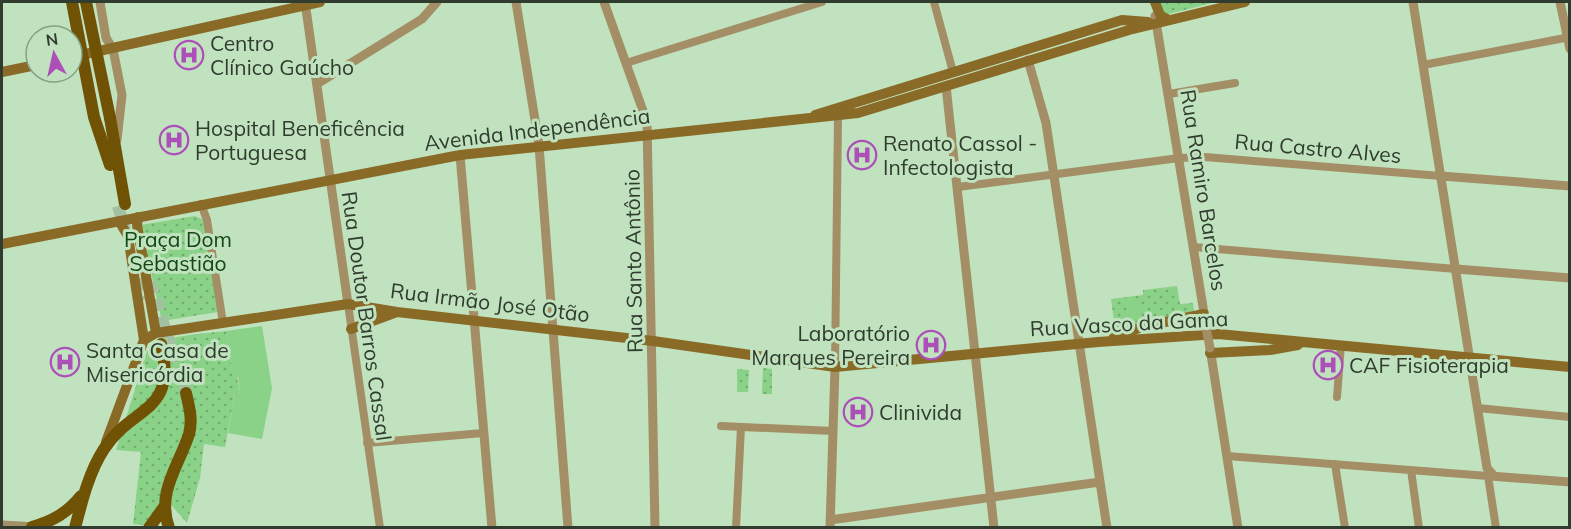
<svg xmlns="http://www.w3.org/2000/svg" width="1571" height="529" viewBox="0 0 1571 529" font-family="Mulish,sans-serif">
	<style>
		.park { fill: url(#park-dots) }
		.pitch { fill: #8bd289 }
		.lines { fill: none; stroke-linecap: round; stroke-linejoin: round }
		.primary-tunnel { stroke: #a3c1a1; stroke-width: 12; stroke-dasharray: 12 6; stroke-linecap: butt }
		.minor { stroke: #a38e66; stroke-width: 8 }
		.tertiary { stroke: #a38e66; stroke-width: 9 }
		.secondary { stroke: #896a27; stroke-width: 10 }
		.primary { stroke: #705205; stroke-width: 12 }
		.tertiary-bridge { stroke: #a38e66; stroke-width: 9 }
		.primary-bridge { stroke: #705205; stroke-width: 12 }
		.labels { text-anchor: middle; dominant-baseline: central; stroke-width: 6; stroke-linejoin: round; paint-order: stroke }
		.poi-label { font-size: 21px; fill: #2f3c2e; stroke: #c0e2be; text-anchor: start }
		.street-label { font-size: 21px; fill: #2f3c2e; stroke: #c0e2be }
		.park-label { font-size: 21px; fill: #124814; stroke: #c0e2be }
	</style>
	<defs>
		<pattern id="park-dots" width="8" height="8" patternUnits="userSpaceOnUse" patternTransform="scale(1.5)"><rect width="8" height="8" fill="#8bd289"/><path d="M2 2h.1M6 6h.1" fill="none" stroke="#72ac70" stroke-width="1.8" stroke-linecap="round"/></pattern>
	</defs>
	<rect width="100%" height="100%" fill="#c0e2be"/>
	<!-- park -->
	<path class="park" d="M1159,2H1216L1169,14L1162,12Z
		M195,216L206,221L218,312L162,321L140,225Z
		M1177,286L1180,304L1193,303L1194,311L1115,329L1111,299L1143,295V290Z
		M226,331L233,377H237L240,392L235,393L225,447L204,444L200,478L187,523L167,500L145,525L133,524L141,452L116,450L146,354C156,334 205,334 226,331Z
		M763,368L772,369V394H762Z
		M737,369L749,370L748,392H737Z"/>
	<!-- pitch -->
	<path class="pitch" d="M1139,300L1142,320L1128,322L1125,302Z
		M262,326L272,388L262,439L228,433L235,393L240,392L238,377L233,378L226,331Z"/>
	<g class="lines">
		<!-- primary-tunnel -->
		<path class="primary-tunnel" d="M118,206L125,230
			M135,261L147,299
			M150,282L186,393"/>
		<!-- minor -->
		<path class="minor" d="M934,2L953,72
			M626,63L822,2
			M1423,65L1570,37
			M1169,94L1235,83
			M958,187L1179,158L1205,157L1441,176
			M201,204L207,220L223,323
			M1193,247L1456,269
			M348,304L380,528
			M835,367L838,117
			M1337,397L1341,345
			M1478,408L1570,417
			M721,426L833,431
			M367,443L483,433
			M1227,456L1488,476L1496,528
			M1335,464L1345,528
			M1411,470L1419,528
			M736,528L741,427"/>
		<!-- tertiary -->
		<path class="tertiary" d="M100,2L106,38L113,49L122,95L117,140
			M305,2L348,304
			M516,2L539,145L568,528
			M604,2L647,122L655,528
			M1413,2L1487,468L1494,476
			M1560,2L1570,49
			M1155,16L1205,319
			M1028,60L1046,123L1107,528
			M317,84L422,19L437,2
			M946,86L994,528
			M460,155L492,528
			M1441,176L1570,186
			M1456,269L1570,278
			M1210,348L1238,528
			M1490,476L1570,482
			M830,520L1100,482
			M2,525L37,527
			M830,528L835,367"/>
		<!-- secondary -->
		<path class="secondary" d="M1155,2L1160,15L1169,20
			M72,57L320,2
			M2,72L36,65
			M815,115L1122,20L1148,22
			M138,217L137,225L156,333
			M2,244L460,155L858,113L1129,30L1245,2
			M351,329L397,312
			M1114,336L1146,326L1204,314
			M144,340L156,333L348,304L397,312L653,341L835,367L1098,342L1218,334L1570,367
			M1210,353L1270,350L1298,345
			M106,442L144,340L128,236L119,221"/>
		<!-- primary -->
		<path class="primary" d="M110,118L125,204
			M32,527C53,521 67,513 81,496
			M75,528C82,501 89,472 104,449C132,405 178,414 161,344
			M149,528L164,507
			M169,528C156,492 179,466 189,434C193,420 189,406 186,393"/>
		<!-- tertiary-bridge -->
		<path class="tertiary-bridge" d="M1205,322L1210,348"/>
		<!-- primary-bridge -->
		<path class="primary-bridge" d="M72,2L94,117L110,165
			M86,2L110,118"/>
	</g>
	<!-- icons -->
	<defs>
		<g id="hospital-ring" transform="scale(1.5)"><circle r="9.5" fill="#c0e2be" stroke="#ad4fb8" stroke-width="1.5"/><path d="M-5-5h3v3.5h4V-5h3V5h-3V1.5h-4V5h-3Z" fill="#ad4fb8"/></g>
	</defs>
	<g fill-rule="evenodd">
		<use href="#hospital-ring" x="189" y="55"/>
		<use href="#hospital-ring" x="174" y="140"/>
		<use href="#hospital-ring" x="862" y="155"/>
		<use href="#hospital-ring" x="931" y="345"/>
		<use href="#hospital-ring" x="65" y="362"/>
		<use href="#hospital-ring" x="1328" y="365"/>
		<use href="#hospital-ring" x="858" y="412"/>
	</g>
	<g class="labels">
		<!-- poi labels -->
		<g class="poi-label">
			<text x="210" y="43">Centro<tspan x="210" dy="24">Clínico Gaúcho</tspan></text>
			<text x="195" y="128">Hospital Beneficência<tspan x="195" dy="24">Portuguesa</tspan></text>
			<text x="883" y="143">Renato Cassol -<tspan x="883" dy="24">Infectologista</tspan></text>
			<text x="910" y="333" text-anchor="end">Laboratório<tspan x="910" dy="24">Marques Pereira</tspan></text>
			<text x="86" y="350">Santa Casa de<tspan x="86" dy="24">Misericórdia</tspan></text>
			<text x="1349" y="365">CAF Fisioterapia</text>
			<text x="879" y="412">Clinivida</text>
		</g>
		<!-- street labels -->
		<g class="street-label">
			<text transform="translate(537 129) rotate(-7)">Avenida Independência</text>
			<text transform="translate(1318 148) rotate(5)">Rua Castro Alves</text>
			<text transform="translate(1204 190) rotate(81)">Rua Ramiro Barcelos</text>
			<text transform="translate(633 261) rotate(-91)">Rua Santo Antônio</text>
			<text transform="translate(490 302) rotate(7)">Rua Irmão José Otão</text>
			<text transform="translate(367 316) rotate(82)">Rua Doutor Barros Cassal</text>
			<text transform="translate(1129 323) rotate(-3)">Rua Vasco da Gama</text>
		</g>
		<!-- park labels -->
		<g class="park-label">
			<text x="178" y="239">Praça Dom<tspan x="178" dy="24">Sebastião</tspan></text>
		</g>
	</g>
	<!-- border -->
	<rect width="1571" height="529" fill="none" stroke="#2f3c2e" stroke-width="6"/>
	<!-- north arrow -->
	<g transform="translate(54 54) rotate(352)"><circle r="28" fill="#c0e2be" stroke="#86a084" stroke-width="1.5"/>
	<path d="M0-4.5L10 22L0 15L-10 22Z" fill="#ad4fb8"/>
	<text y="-9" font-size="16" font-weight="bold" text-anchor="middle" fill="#2f3c2e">N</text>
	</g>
</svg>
